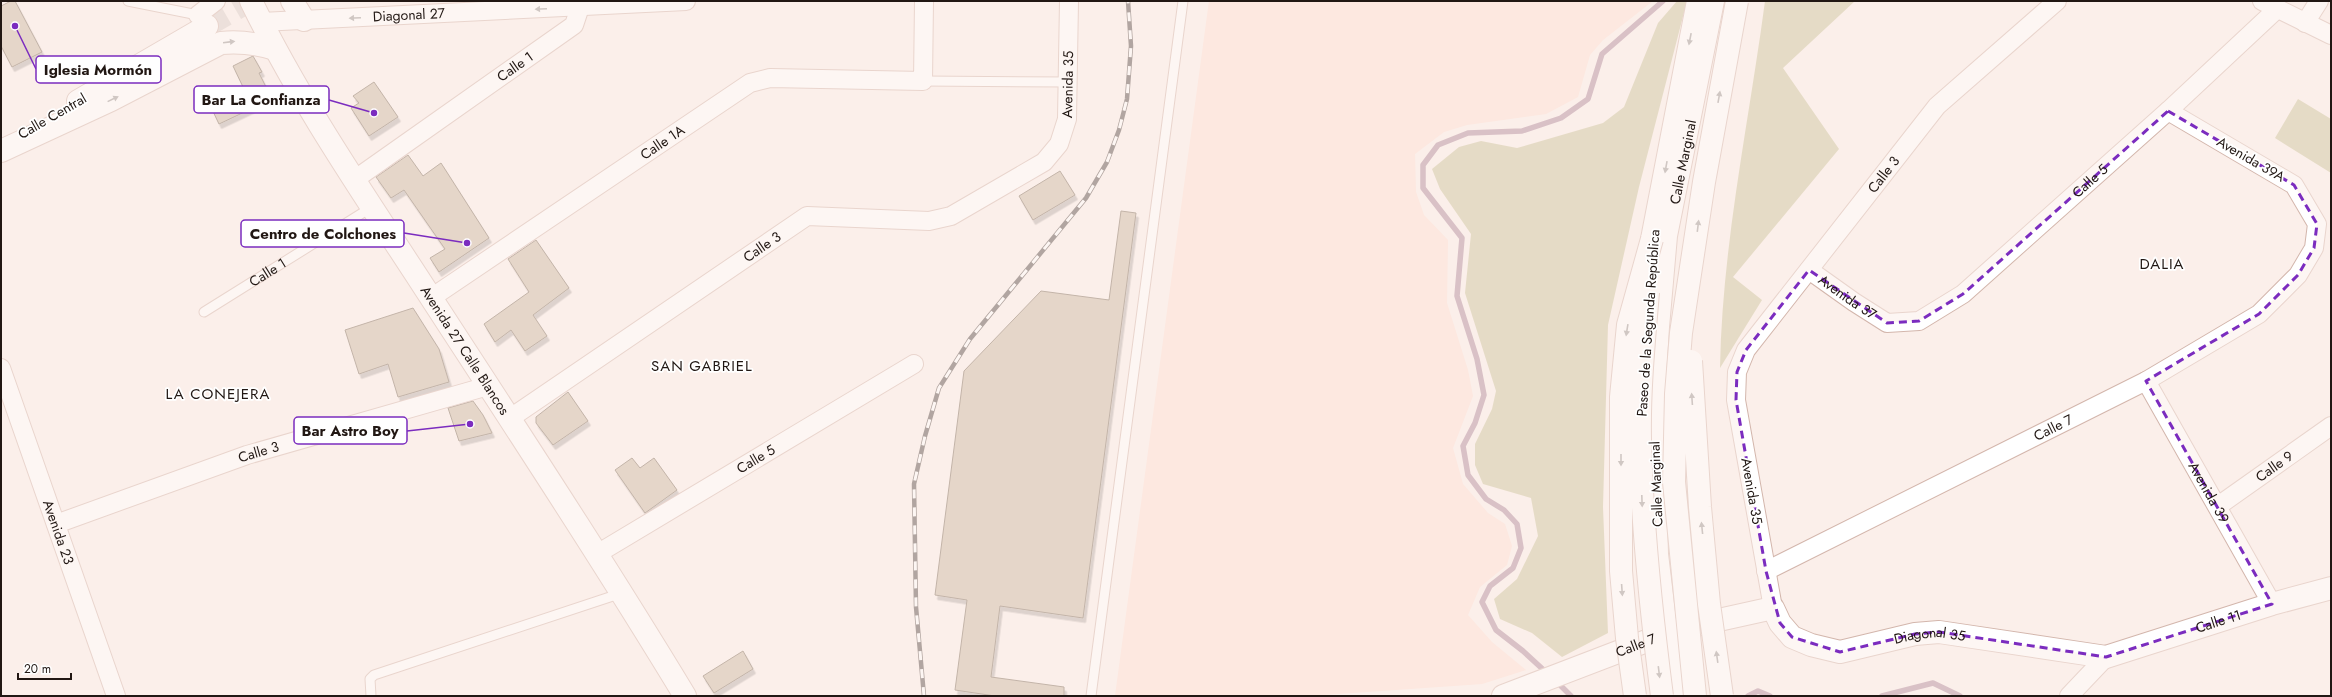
<svg xmlns="http://www.w3.org/2000/svg" width="2332" height="697" viewBox="0 0 2332 697" font-family="Jost,sans-serif">
	<style>
		.built { fill: #fedfd4 }
		.green { fill: #cbc49c }
		.lines { fill: none; stroke-linecap: round; stroke-linejoin: round }
		.stream { stroke: #af899c; stroke-width: 5.5 }
		.building { fill: #cbb8a3; stroke: #7f6e5b; filter: url(#shadow) }
		.primary-tunnel { stroke: #dacfca; stroke-width: 22; stroke-dasharray: 22 11; stroke-linecap: butt }
		.lane-casing { stroke: #d3b6ac; stroke-width: 11 }
		.street-casing { stroke: #d3b6ac; stroke-width: 20 }
		.secondary-casing { stroke: #d3b6ac; stroke-width: 24 }
		.primary-casing { stroke: #d3b6ac; stroke-width: 24 }
		.highway-casing { stroke: #d3b6ac; stroke-width: 24 }
		.lane { stroke: #fff; stroke-width: 9 }
		.street { stroke: #fff; stroke-width: 18 }
		.secondary { stroke: #fff; stroke-width: 22 }
		.primary { stroke: #fff; stroke-width: 22 }
		.highway { stroke: #fff; stroke-width: 22 }
		.rail-casing { stroke: #584d49; stroke-width: 4.5 }
		.rail { stroke: #fff; stroke-width: 3; stroke-dasharray: 9; stroke-linecap: butt }
		.highway-bridge-casing { stroke: #d3b6ac; stroke-width: 24; stroke-linecap: butt }
		.highway-bridge { stroke: #fff; stroke-width: 22 }
		.oneway { fill: #9b9795 }
		.marked { fill: none; stroke: #7b2cbf; stroke-width: 3; stroke-dasharray: 8 5; stroke-linejoin: round }
		.labels { text-anchor: middle; dominant-baseline: central; stroke-width: 3.5; stroke-linejoin: round; paint-order: stroke }
		.street-label { font-size: 14px; fill: #211713; stroke: #fff }
		.neighbourhood-label { font-size: 15px; letter-spacing: 1px; fill: #211713; stroke: #fff }
		.leader { fill: none; stroke: #7b2cbf; stroke-width: 1.5 }
		.callout-dot { fill: #7b2cbf; stroke: #fff; stroke-width: 1.5 }
		.callout { fill: #fff; stroke: #7b2cbf; stroke-width: 1.5 }
		.callout-label { font-size: 15px; text-anchor: middle; font-weight: bold; fill: #211713 }
	</style>
	<defs>
		<filter id="shadow"><feDropShadow dx="2.5" dy="4.5" stdDeviation="0" flood-color="#0004"/></filter>
	</defs>
	<rect width="100%" height="100%" fill="#fbefea"/>
	<!-- built -->
	<path class="built" d="M1209,1H1653L1603,40L1590,55L1578,97L1546,114L1467,125L1444,132L1415,154L1416,192L1424,215L1448,240L1447,303L1468,370L1473,396L1453,448L1463,484L1488,513L1505,524L1512,546L1507,565L1480,587L1468,615L1492,642L1526,670L1482,684L1309,696H1115Z"/>
	<!-- green -->
	<path class="green" d="M1677,1H1687L1639,187L1608,325L1603,507L1608,633L1562,657L1532,633L1500,619L1494,599L1517,579L1538,536L1531,498L1483,484L1475,465V444L1492,409L1496,391L1465,293L1471,234L1440,189L1432,169L1459,147L1481,141L1517,148L1603,123L1624,107L1658,23Z
		M1765,1H1855L1783,68L1839,149L1733,277L1762,300L1720,368C1722,245 1749,122 1765,1Z
		M2298,99L2331,119V173L2275,138Z"/>
	<g class="lines">
		<!-- stream -->
		<path class="stream" d="M1548,674L1523,651L1496,630L1482,602L1490,586L1513,568L1521,548L1517,524L1504,510L1486,499L1468,475L1463,446L1475,423L1484,395L1477,359L1457,296L1462,238L1423,188V165L1438,145L1468,133L1522,131L1561,118L1588,99L1602,54L1663,1
			M1556,681L1571,696
			M1748,696L1758,691L1770,696
			M1882,696L1933,683L1960,696"/>
	</g>
	<!-- building -->
	<path class="building" d="M11,1H15L42,52L12,67L1,46V6Z
		M253,56L262,72L259,73L272,99L219,124L210,105L244,89L233,66Z
		M374,82L398,117L369,136L351,108L359,103L353,96Z
		M408,155L423,176L441,163L489,238L439,272L430,258L445,249L404,190L391,198L376,177Z
		M1060,171L1075,195L1033,220L1019,196Z
		M1121,211L1136,213L1083,618L1000,606L991,677L1064,687V696H995L955,690L967,600L935,595L964,371L1041,291L1109,300Z
		M536,240L569,288L533,315L547,336L525,351L511,330L495,342L484,324L529,292L508,259Z
		M413,308L439,349L449,382L398,397L388,364L359,374L345,330Z
		M568,392L588,421L553,445L536,423V417Z
		M473,401L483,415L492,433L459,441L448,408Z
		M632,458L640,468L654,458L677,490L645,513L615,470Z
		M743,651L753,669L714,693L703,676Z"/>
	<g class="lines">
		<!-- primary-tunnel -->
		<path class="primary-tunnel" d="M207,26L250,1"/>
		<!-- lane casing -->
		<g class="lane-casing">
			<g id="lane">
				<path d="M128,1L198,15"/>
				<path d="M923,81L1068,82"/>
				<path id="s1" d="M204,312L372,207"/>
				<path d="M371,696L370,679L374,675L622,593"/>
				<path d="M1091,696L1183,1"/>
			</g>
		</g>
		<!-- street casing -->
		<g class="street-casing">
			<g id="street">
				<path d="M2262,1L2331,35"/>
				<path d="M198,15L216,1"/>
				<path id="s2" d="M261,22L686,1"/>
				<path d="M2305,23L2319,1"/>
				<path id="s3" d="M354,180L574,25L580,7"/>
				<path id="s4" d="M1809,270L1854,302L1887,323L1919,321L1963,294L2168,111L2276,10"/>
				<path id="s5" d="M431,298L750,83L770,78L923,81L924,1"/>
				<path id="s6" d="M1,368L116,696"/>
				<path id="s7" d="M2146,381L2272,604"/>
				<path id="s8" d="M509,419L807,216L929,221L951,216L1044,162L1059,144L1067,119L1069,1"/>
				<path id="s9" d="M2218,506L2331,426"/>
				<path id="s10" d="M56,524L247,455L488,386"/>
				<path id="s11" d="M597,554L914,364"/>
				<path id="s12" d="M1766,571L2146,381L2259,314L2298,275L2314,248L2317,224L2294,185L2168,111"/>
				<path id="s13" d="M1773,608L1736,400L1737,372L1746,350L1937,106L2057,1"/>
				<path id="s14" d="M1676,696L1659,554L1655,410L1660,327L1668,236L1715,1"/>
				<path d="M2069,696L2106,657"/>
			</g>
		</g>
		<!-- secondary casing -->
		<g class="secondary-casing">
			<g id="secondary">
				<path id="s15" d="M251,1C300,102 365,196 426,290C513,424 602,559 685,696"/>
				<path d="M292,1L304,20"/>
				<path id="s16" d="M1503,696L1678,629L1773,608L1780,623L1792,637L1811,645L1840,652L1915,634L1939,632L2106,657L2272,604L2331,588"/>
			</g>
		</g>
		<!-- primary casing -->
		<g class="primary-casing">
			<path id="primary" d="M78,101L207,26
				M1,151L111,100L221,43C241,41 256,43 275,49"/>
		</g>
		<!-- highway casing -->
		<g class="highway-casing">
			<path id="highway" d="M1652,239L1698,1"/>
		</g>
		<!-- lane -->
		<use href="#lane" class="lane"/>
		<!-- street -->
		<use href="#street" class="street"/>
		<!-- secondary -->
		<use href="#secondary" class="secondary"/>
		<!-- primary -->
		<use href="#primary" class="primary"/>
		<!-- highway -->
		<use href="#highway" class="highway"/>
		<!-- rail casing -->
		<g class="rail-casing">
			<path id="rail" d="M924,696L916,607L914,484L925,436L939,388L970,339L1086,198L1107,162L1119,130L1127,99L1131,46L1128,1"/>
		</g>
		<!-- rail -->
		<use href="#rail" class="rail"/>
		<!-- highway-bridge casing -->
		<g class="highway-bridge-casing">
			<path id="highway-bridge" d="M1648,292C1644,341 1639,390 1640,440C1642,526 1651,611 1662,696
				M1691,361L1700,507L1709,604L1722,696
				M1635,696L1627,638L1621,571V397L1628,325L1652,239
				M1695,696L1674,482L1676,394L1681,333L1704,182L1737,1"/>
		</g>
		<!-- highway-bridge -->
		<use href="#highway-bridge" class="highway-bridge"/>
	</g>
	<!-- one-way arrows -->
	<defs><path id="oneway-solid" d="M-6-.8H1V-3.2L6.5 0L1 3.2V.8H-6Z"/></defs>
	<g class="oneway">
		<use href="#oneway-solid" transform="translate(541 9) rotate(177)"/>
		<use href="#oneway-solid" transform="translate(355 18) rotate(177)"/>
		<use href="#oneway-solid" transform="translate(1690 39) rotate(101)"/>
		<use href="#oneway-solid" transform="translate(229 42) rotate(-7)"/>
		<use href="#oneway-solid" transform="translate(1719 97) rotate(-80)"/>
		<use href="#oneway-solid" transform="translate(113 99) rotate(-26)"/>
		<use href="#oneway-solid" transform="translate(1666 167) rotate(100)"/>
		<use href="#oneway-solid" transform="translate(1698 226) rotate(-83)"/>
		<use href="#oneway-solid" transform="translate(1627 330) rotate(99)"/>
		<use href="#oneway-solid" transform="translate(1692 399) rotate(-94)"/>
		<use href="#oneway-solid" transform="translate(1621 460) rotate(90)"/>
		<use href="#oneway-solid" transform="translate(1642 501) rotate(88)"/>
		<use href="#oneway-solid" transform="translate(1702 528) rotate(-96)"/>
		<use href="#oneway-solid" transform="translate(1622 590) rotate(86)"/>
		<use href="#oneway-solid" transform="translate(1717 657) rotate(-98)"/>
		<use href="#oneway-solid" transform="translate(1659 672) rotate(83)"/>
	</g>
	<!-- marked area -->
	<path d="M0 0H2332V697H0ZM2168,111L2294,185L2317,224L2314,248L2298,275L2259,314L2146,381L2272,604L2106,657L1939,632L1915,634L1840,652L1792,637L1780,623L1766,571L1736,400L1737,372L1746,350L1809,270L1887,323L1919,321L1963,294Z" fill="#fbefea" fill-opacity=".55" fill-rule="evenodd"/>
	<path class="marked" d="M2168,111L2294,185L2317,224L2314,248L2298,275L2259,314L2146,381L2272,604L2106,657L1939,632L1915,634L1840,652L1792,637L1780,623L1766,571L1736,400L1737,372L1746,350L1809,270L1887,323L1919,321L1963,294Z"/>
	<g class="labels">
		<!-- street labels -->
		<g class="street-label">
			<text stroke="none"><textPath href="#s2" startOffset="148">Diagonal 27</textPath></text>
			<text stroke="none"><textPath href="#s3" startOffset="197">Calle 1</textPath></text>
			<text stroke="none"><textPath href="#s8" startOffset="697">Avenida 35</textPath></text>
			<text transform="translate(52 116) rotate(-30)">Calle Central</text>
			<text stroke="none"><textPath href="#s5" startOffset="279">Calle 1A</textPath></text>
			<text transform="translate(2251 159) rotate(30)">Avenida 39A</text>
			<text stroke="none"><textPath href="#s14" startOffset="537">Calle Marginal</textPath></text>
			<text stroke="none"><textPath href="#s13" startOffset="486">Calle 3</textPath></text>
			<text stroke="none"><textPath href="#s4" startOffset="348">Calle 5</textPath></text>
			<text stroke="none"><textPath href="#s8" startOffset="306">Calle 3</textPath></text>
			<text stroke="none"><textPath href="#s1" startOffset="75">Calle 1</textPath></text>
			<text stroke="none"><textPath href="#s4" startOffset="47">Avenida 37</textPath></text>
			<text transform="translate(1648 323) rotate(-86)">Paseo de la Segunda República</text>
			<text stroke="none"><textPath href="#s15" startOffset="410">Avenida 27 Calle Blancos</textPath></text>
			<text stroke="none"><textPath href="#s12" startOffset="321">Calle 7</textPath></text>
			<text stroke="none"><textPath href="#s10" startOffset="215">Calle 3</textPath></text>
			<text stroke="none"><textPath href="#s11" startOffset="185">Calle 5</textPath></text>
			<text stroke="none"><textPath href="#s9" startOffset="69">Calle 9</textPath></text>
			<text transform="translate(1656 484) rotate(-92)">Calle Marginal</text>
			<text transform="translate(1752 491) rotate(80)">Avenida 35</text>
			<text stroke="none"><textPath href="#s7" startOffset="128">Avenida 39</textPath></text>
			<text stroke="none"><textPath href="#s6" startOffset="174">Avenida 23</textPath></text>
			<text stroke="none"><textPath href="#s16" startOffset="758">Calle 11</textPath></text>
			<text stroke="none"><textPath href="#s16" startOffset="462">Diagonal 35</textPath></text>
			<text stroke="none"><textPath href="#s16" startOffset="142">Calle 7</textPath></text>
		</g>
		<!-- neighbourhood labels -->
		<g class="neighbourhood-label">
			<text x="2162" y="264">DALIA</text>
			<text x="702" y="366">SAN GABRIEL</text>
			<text x="218" y="394">LA CONEJERA</text>
		</g>
	</g>
	<!-- callouts -->
	<path class="leader" d="M15 26L36 69M374 113L329 100M467 243L404 233M470 424L407 431"/>
	<g class="callout-dot">
		<circle cx="15" cy="26" r="4"/>
		<circle cx="374" cy="113" r="4"/>
		<circle cx="467" cy="243" r="4"/>
		<circle cx="470" cy="424" r="4"/>
	</g>
	<g class="callout">
		<rect x="36" y="56" width="125" height="27" rx="4"/>
		<rect x="194" y="86" width="135" height="27" rx="4"/>
		<rect x="241" y="220" width="163" height="27" rx="4"/>
		<rect x="294" y="417" width="113" height="27" rx="4"/>
	</g>
	<g class="callout-label">
		<text x="98" y="75">Iglesia Mormón</text>
		<text x="261" y="105">Bar La Confianza</text>
		<text x="323" y="239">Centro de Colchones</text>
		<text x="350" y="436">Bar Astro Boy</text>
	</g>
	<!-- border -->
	<rect width="2332" height="697" fill="none" stroke="#211713" stroke-width="4"/>
	<!-- scale -->
	<path d="M18 673v6h53v-6" fill="none" stroke="#211713" stroke-width="2"/>
	<text x="24" y="673" font-size="12" fill="#211713" stroke="#ffffff" stroke-width="3" paint-order="stroke">20 m</text>
</svg>
